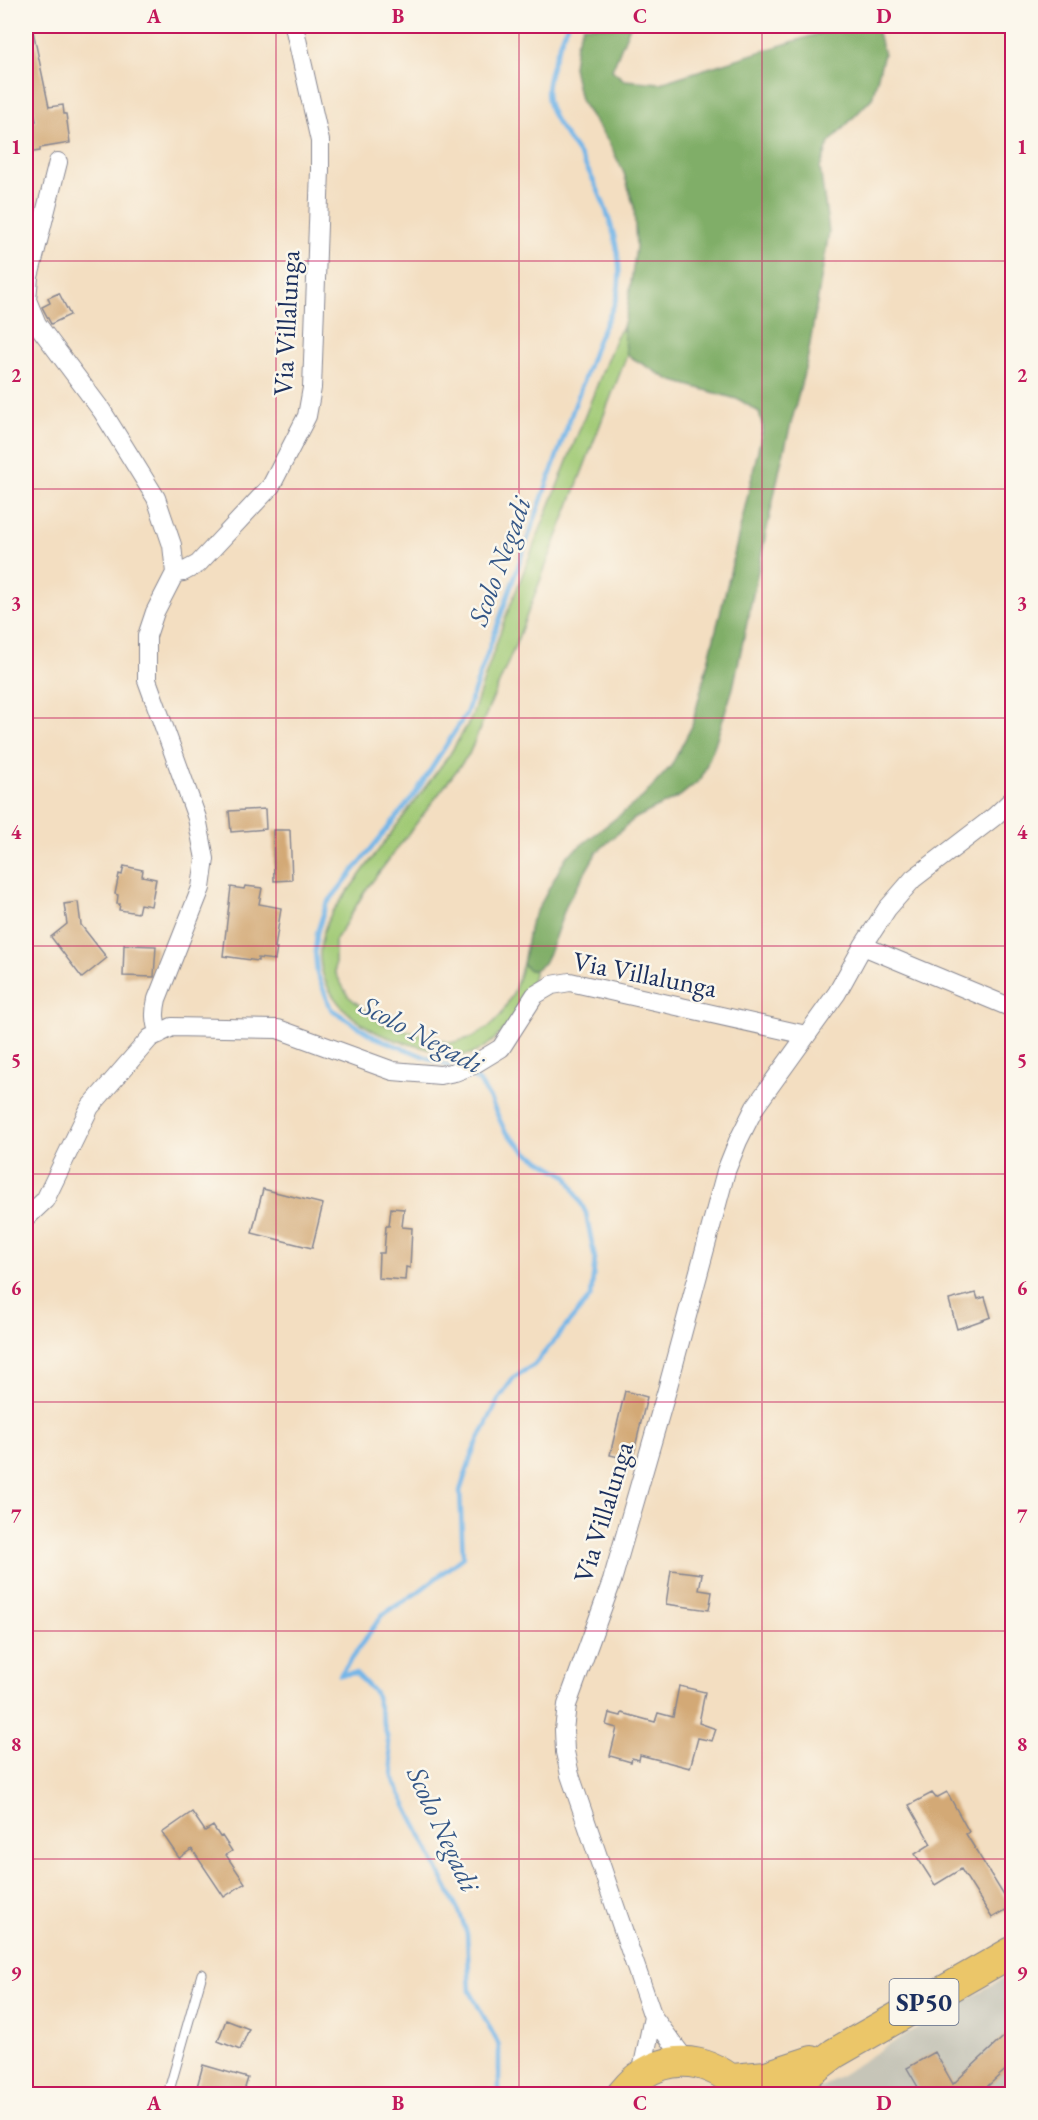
<svg xmlns="http://www.w3.org/2000/svg" width="1038" height="2120" viewBox="0 0 1038 2120" font-family="'EB Garamond',serif">
	<style>
		.industrial { fill: #c6c5b8 }
		.green { fill: #a1ca76; stroke: #5e7c6a; stroke-width: 1.5 }
		.forest { fill: #80ae67; stroke: #4e6e62; stroke-width: 1.5 }
		.lines { fill: none; stroke-linecap: round; stroke-linejoin: round }
		.stream { stroke: #72b5e8; stroke-width: 4.5 }
		.building { fill: #d3a976 }
		.lane-casing { stroke: #878690; stroke-width: 11 }
		.street-casing { stroke: #878690; stroke-width: 20 }
		.primary-casing { stroke: #878690; stroke-width: 32 }
		.lane { stroke: #fff; stroke-width: 9 }
		.street { stroke: #fff; stroke-width: 18 }
		.primary { stroke: #ebc669; stroke-width: 30 }
		.grid { fill: none; stroke: #c2185b; stroke-width: 1.5; stroke-opacity: 0.55 }
		.labels { text-anchor: middle; dominant-baseline: central; stroke-width: 5; stroke-linejoin: round; paint-order: stroke }
		.shield { fill: #fbf7ec; stroke: #5e6b89; stroke-width: 1.5 }
		.shield-label { font-size: 26px; font-weight: bold; fill: #1b2f5e }
		.street-label { font-size: 27px; fill: #1b2f5e; stroke: #fbf7ec }
		.water-label { font-size: 28px; font-style: italic; fill: #355787; stroke: #fbf7ec }
		.neatline { fill: none; stroke: #c2185b; stroke-width: 2 }
		.grid-label { font-size: 20px; text-anchor: middle; font-weight: bold; fill: #c2185b }
	</style>
	<rect width="100%" height="100%" fill="#fbf7ec"/>
	<filter id="ink" filterUnits="userSpaceOnUse"><feTurbulence type="fractalNoise" baseFrequency=".0167" numOctaves="2"/><feDisplacementMap in="SourceGraphic" scale="12" xChannelSelector="R" yChannelSelector="G"/><feConvolveMatrix kernelMatrix="1 2 1 2 8 2 1 2 1" color-interpolation-filters="sRGB"/></filter>
	<filter id="wash" filterUnits="userSpaceOnUse"><feTurbulence type="fractalNoise" baseFrequency=".008" numOctaves="4" result="noise"/><feDisplacementMap in="SourceGraphic" scale="24" xChannelSelector="R" yChannelSelector="G"/><feGaussianBlur stdDeviation="1.35" result="paint"/><feColorMatrix in="noise" values="0 0 0 0 0 0 0 0 0 0 0 0 0 0 0 0 0 1.4 0 .05"/><feComposite in="paint" operator="in"/></filter>
	<g filter="url(#wash)">
		<rect width="100%" height="100%" fill="#f3dec1"/>
		<!-- industrial -->
		<path class="industrial" d="M1012,1973V2094H811L901,2037Z"/>
		<!-- green -->
		<path class="green" d="M623,327L627,355L515,646L469,754L365,891L335,941V972L348,996L383,1024L451,1043L473,1037L489,1027L501,1015L515,989L523,964L529,970H535C533,977 532,985 528,992C518,1014 495,1047 470,1054C455,1058 437,1052 421,1047C406,1043 388,1039 374,1031C328,1006 305,963 331,914L450,754L471,719L503,624L616,337Z"/>
		<!-- forest -->
		<path class="forest" d="M583,26H630L612,70L624,80L660,83L843,26H876L884,54L872,98L829,143L820,168L829,232L807,361L781,463L733,688L715,744L701,779L680,796L634,819L597,852L567,903L550,951L544,963L535,970H529L523,964L530,924L566,857L643,797L671,766L692,726L727,586L763,428L759,412L740,400L670,380L627,355L623,327L627,311L636,247L634,207L624,173L608,141L580,100L573,67L576,44Z"/>
		<g class="lines">
			<!-- stream -->
			<path class="stream" d="M449,1066L374,1037L331,1009L317,973L315,952L317,933L326,905L415,794L466,714L597,342C603,327 613,311 617,296C627,253 602,192 580,156C569,139 552,121 548,101C543,81 560,44 567,26
				M465,1074L479,1081L490,1099L505,1131L528,1153L567,1176L586,1213L595,1259L591,1296L534,1365L514,1377L499,1399L473,1451L460,1491L463,1557L418,1592L382,1615L340,1675L356,1673L375,1693L387,1736L395,1783L461,1916L467,1934L470,1991L499,2045V2094"/>
		</g>
		<g id="blocks">
			<!-- building -->
			<path class="building" d="M26,26H32L49,107L63,105L64,114H66L70,143L40,148V151L26,153V122L36,121L26,72Z
				M59,293L70,315L51,324L42,307L50,303L48,298Z
				M265,809L266,829L231,832L229,811Z
				M273,830H290L292,880L274,881Z
				M124,866L143,870L142,876L156,879L151,906L140,904L138,913L119,910L120,904H117L118,895L115,894L119,874L122,875Z
				M245,886L262,888L259,904L281,908L275,948H277L275,960L258,958V961L223,956L231,887L244,889Z
				M78,902L81,925L107,958L82,978L51,937L67,924L64,904Z
				M124,945L156,946L154,977L123,976Z
				M263,1189L323,1204L312,1248L252,1233Z
				M391,1208L404,1209L402,1227L412,1228L410,1268L406,1267L405,1280L378,1278L379,1253H384L386,1226H389Z
				M976,1293L978,1299L985,1297L991,1317L957,1329L949,1300Z
				M625,1391L647,1397L632,1460L610,1455Z
				M671,1570L702,1574L699,1590L712,1592L709,1610L666,1604Z
				M679,1686L705,1692L699,1723L716,1729L712,1741L698,1738L690,1768L640,1755L639,1760L632,1758L631,1762L610,1756L617,1728L606,1725L609,1713L621,1716L622,1713L655,1722L658,1713L673,1717Z
				M947,1792L969,1832L966,1834L1011,1907L992,1918L961,1869L935,1885L915,1854L931,1844L909,1805L932,1793L936,1798Z
				M192,1812L205,1831L213,1826L220,1837L222,1836L232,1851L226,1855L245,1883L224,1897L192,1849L179,1858L162,1833Z
				M226,2020L249,2029L240,2050L218,2041Z
				M1012,2029V2064L979,2094H922L907,2068L935,2052L953,2084Z
				M203,2065L248,2078L243,2094H195Z"/>
		</g>
	</g>
	<g filter="url(#ink)">
		<use href="#blocks" fill-opacity="0" stroke="#878690" stroke-width="1.5"/>
		<g class="lines">
			<!-- lane casing -->
			<g class="lane-casing">
				<path id="lane" d="M168,2094L202,1974"/>
			</g>
			<!-- street casing -->
			<g class="street-casing">
				<path id="street" d="M58,162L29,277L27,300L37,324L102,411L156,498L172,545L175,573L155,612L147,636V680L197,818L205,859L201,888L157,999C154,1012 154,1021 159,1034
					M175,573L183,572L198,564L271,486L307,416L312,388L320,170V141L294,26
					M863,946L1012,1008
					M26,1218L45,1200L90,1107L150,1038L172,1027L278,1029L393,1071L440,1075L455,1072L473,1065L501,1048L535,995L552,985L570,982L806,1035
					M687,2062L653,2017L570,1775L565,1752L564,1730L567,1705L612,1581L667,1390L726,1171L738,1141L755,1107L837,993L863,946L887,909L913,879L994,817L1012,800
					M641,2075L653,2017"/>
			</g>
			<!-- primary casing -->
			<g class="primary-casing">
				<path id="primary" d="M732,2079L766,2076L812,2061
					M622,2094C627,2088 634,2079 642,2075C679,2050 719,2063 746,2094
					M781,2094L835,2053L1012,1952"/>
			</g>
			<!-- lane -->
			<use href="#lane" class="lane"/>
			<!-- street -->
			<use href="#street" class="street"/>
			<!-- primary -->
			<use href="#primary" class="primary"/>
		</g>
	</g>
	<!-- grid -->
	<path class="grid" d="M276,26V2094M519,26V2094M762,26V2094M26,261H1012M26,489H1012M26,718H1012M26,946H1012M26,1174H1012M26,1402H1012M26,1631H1012M26,1859H1012"/>
	<g class="labels">
		<!-- shield labels -->
		<rect class="shield" x="889.5" y="1979" width="69" height="46" rx="4.5"/>
		<g class="shield-label">
			<text x="924" y="2002">SP50</text>
		</g>
		<!-- street labels -->
		<g class="street-label">
			<text transform="translate(286 323) rotate(-87)">Via Villalunga</text>
			<text transform="translate(645 974) rotate(11)">Via Villalunga</text>
			<text transform="translate(603 1512) rotate(-73)">Via Villalunga</text>
		</g>
		<!-- water labels -->
		<g class="water-label">
			<text transform="translate(499 561) rotate(-70)">Scolo Negadi</text>
			<text transform="translate(422 1034) rotate(28)">Scolo Negadi</text>
			<text transform="translate(444 1829) rotate(65)">Scolo Negadi</text>
		</g>
	</g>
	<!-- margin -->
	<rect width="1038" height="2120" fill="none" stroke="#fbf7ec" stroke-width="66"/>
	<rect x="33" y="33" width="972" height="2054" class="neatline"/>
	<g class="grid-label">
		<text x="154" y="23">A</text>
		<text x="398" y="23">B</text>
		<text x="640" y="23">C</text>
		<text x="884" y="23">D</text>
		<text x="16" y="154">1</text>
		<text x="1022" y="154">1</text>
		<text x="16" y="382">2</text>
		<text x="1022" y="382">2</text>
		<text x="16" y="610">3</text>
		<text x="1022" y="610">3</text>
		<text x="16" y="839">4</text>
		<text x="1022" y="839">4</text>
		<text x="16" y="1067">5</text>
		<text x="1022" y="1067">5</text>
		<text x="16" y="1295">6</text>
		<text x="1022" y="1295">6</text>
		<text x="16" y="1523">7</text>
		<text x="1022" y="1523">7</text>
		<text x="16" y="1751">8</text>
		<text x="1022" y="1751">8</text>
		<text x="16" y="1980">9</text>
		<text x="1022" y="1980">9</text>
		<text x="154" y="2110">A</text>
		<text x="398" y="2110">B</text>
		<text x="640" y="2110">C</text>
		<text x="884" y="2110">D</text>
	</g>
</svg>
